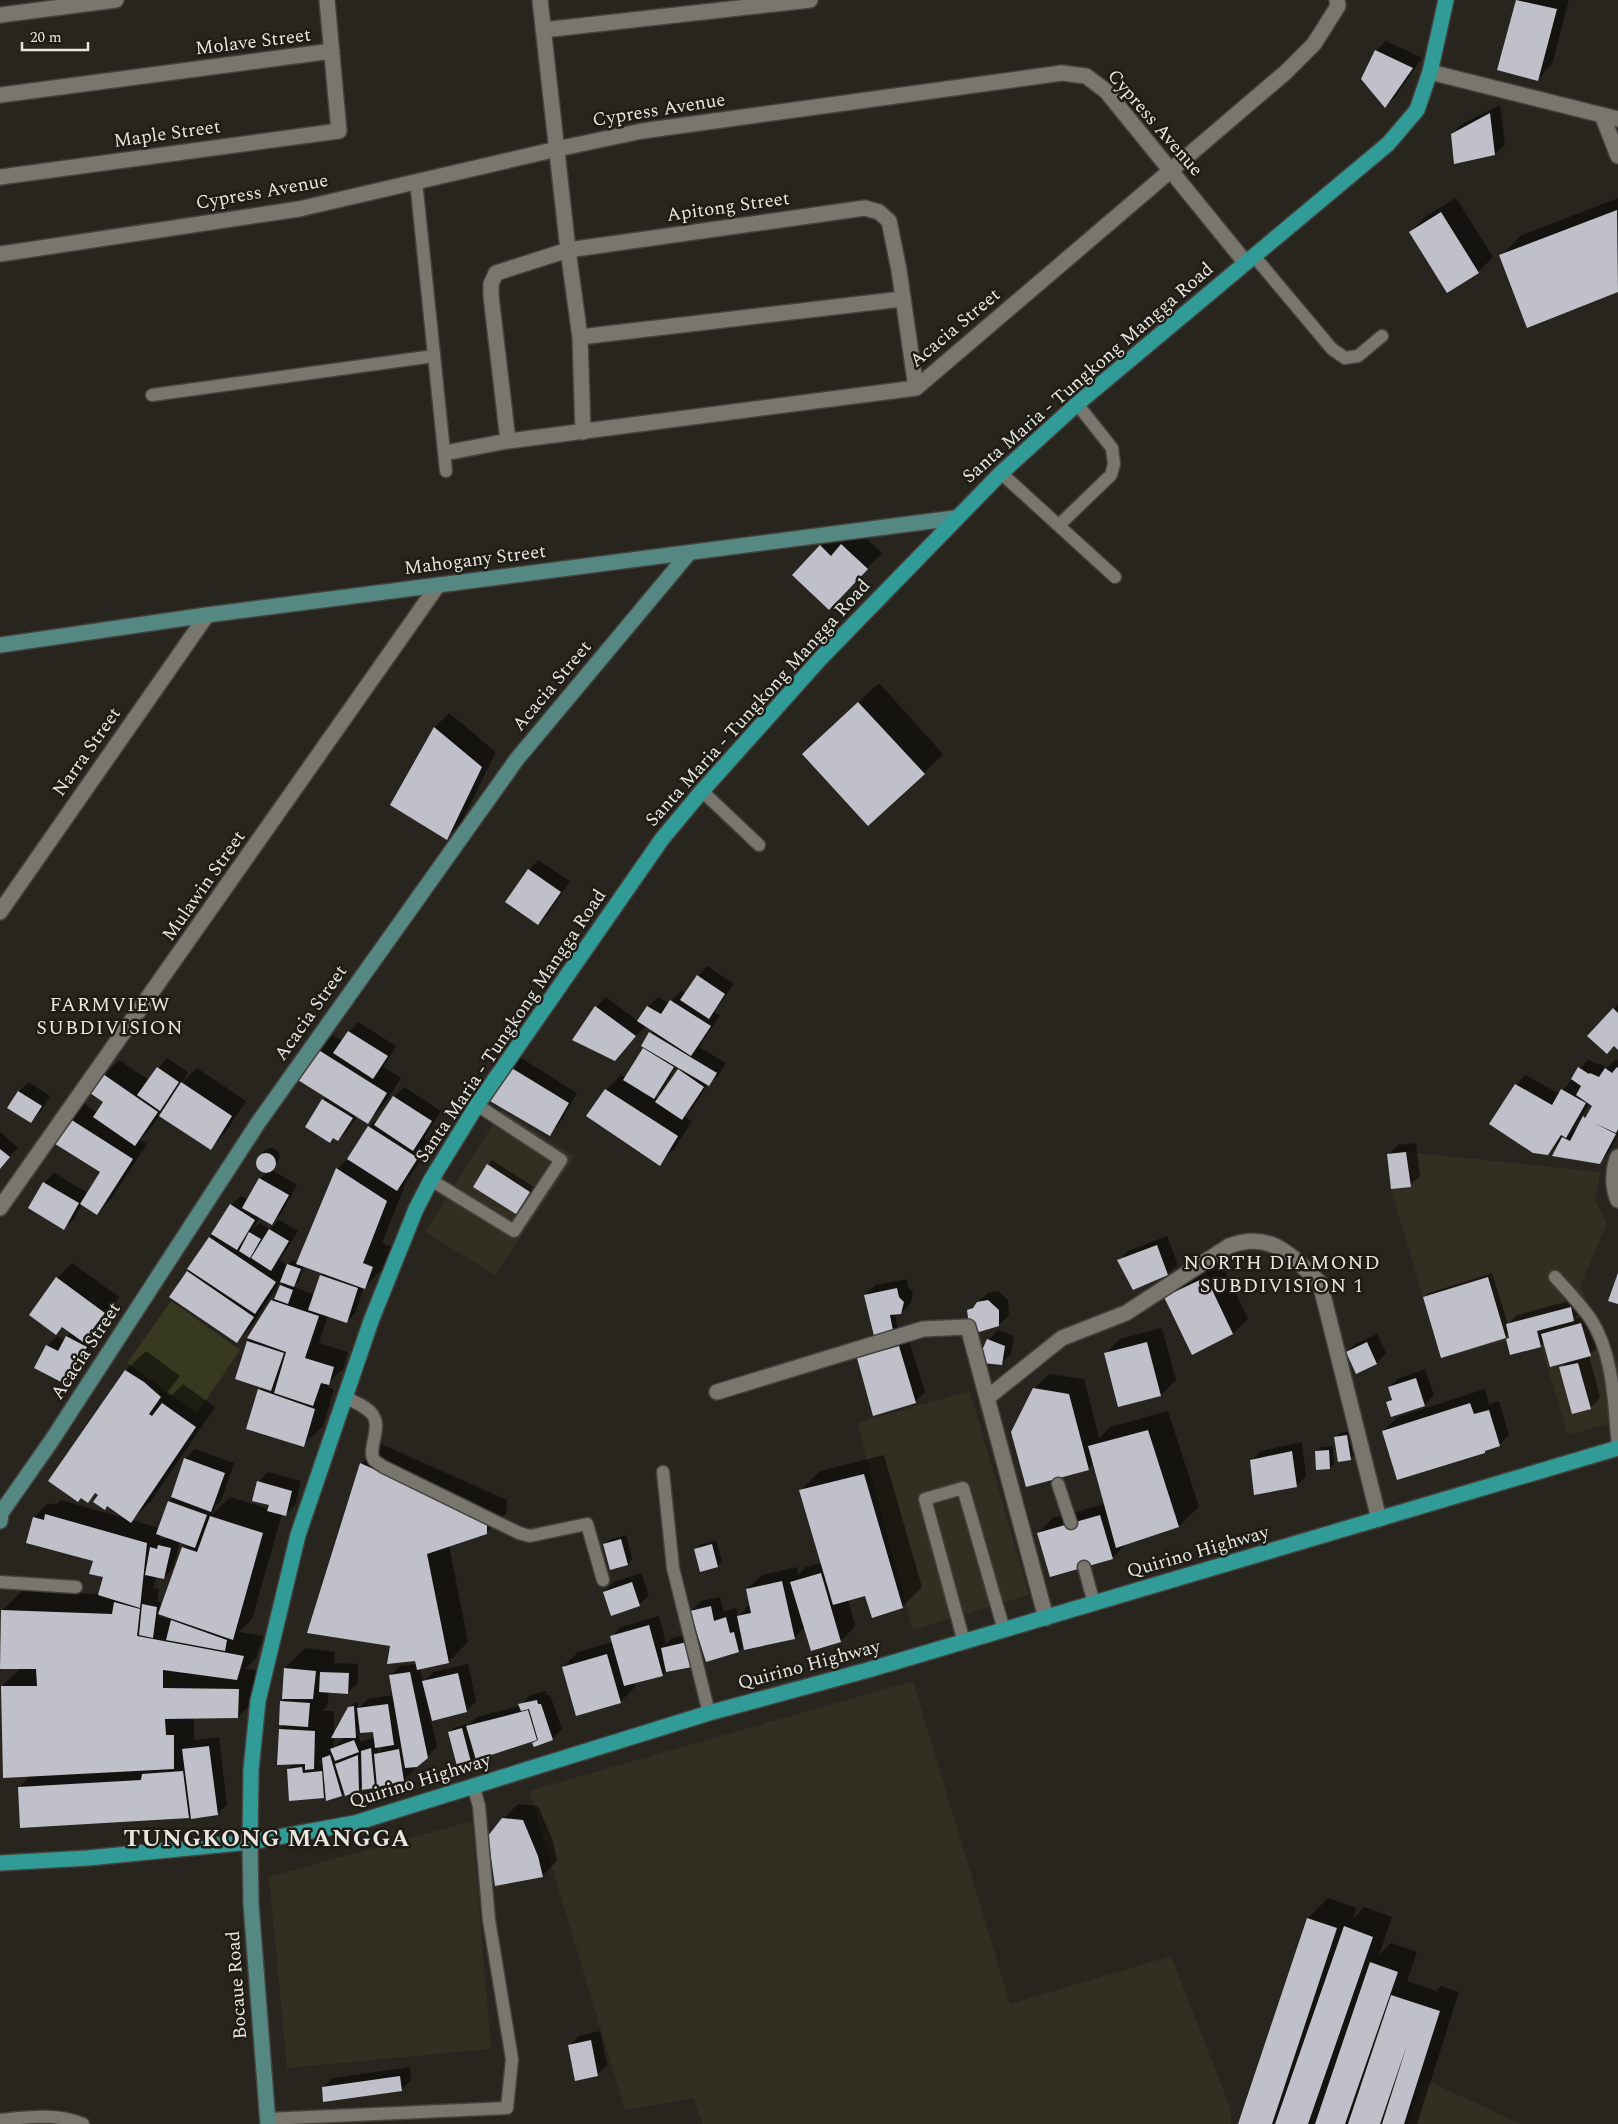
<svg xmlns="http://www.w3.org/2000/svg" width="1618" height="2124" viewBox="0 0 1618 2124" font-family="Spectral,serif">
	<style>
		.built { fill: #332e22 }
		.green { fill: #373920 }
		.shadow { fill: #0007; fill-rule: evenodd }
		.building { fill: #bfc0c9 }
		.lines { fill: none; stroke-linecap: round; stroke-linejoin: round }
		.lane-casing { stroke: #44423c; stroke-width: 15 }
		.street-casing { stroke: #44423c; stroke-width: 18 }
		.secondary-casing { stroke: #44423c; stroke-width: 18 }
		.primary-casing { stroke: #44423c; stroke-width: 18 }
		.lane { stroke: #79766e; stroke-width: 12 }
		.street { stroke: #79766e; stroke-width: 15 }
		.secondary { stroke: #558883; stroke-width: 15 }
		.primary { stroke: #319b98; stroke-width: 15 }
		.labels { text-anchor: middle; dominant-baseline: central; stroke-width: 5; stroke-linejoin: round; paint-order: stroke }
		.street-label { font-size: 19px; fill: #e7e6e1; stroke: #1e1c15 }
		.neighbourhood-label { font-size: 20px; letter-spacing: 1px; fill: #e7e6e1; stroke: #1e1c15 }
		.district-label { font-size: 24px; font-weight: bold; letter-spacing: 1px; fill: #e7e6e1; stroke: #1e1c15 }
	</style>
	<rect width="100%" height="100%" fill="#28251f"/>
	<!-- built -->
	<path class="built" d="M502,1110L575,1157L495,1275L425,1232Z
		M1406,1152L1600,1172L1595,1200L1607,1224L1580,1286L1618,1362V1421L1568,1435L1541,1347L1510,1355L1506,1341L1441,1358L1391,1189L1389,1154Z
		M970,1391L1029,1595L913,1630L857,1423Z
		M913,1681L1010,2004L1171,1956L1231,2110V2124H703L693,2098L625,2110L529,1791Z
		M472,1821L491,2049L287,2068L269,1877Z
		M1424,2079L1521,2124H1408Z"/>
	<!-- green -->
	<path class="green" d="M171,1301L240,1350L197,1413L127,1363Z"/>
	<!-- shadow -->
	<path class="shadow" d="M1517,0H1569L1552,64L1538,79L1499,69Z
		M1386,41L1422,58L1395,97L1385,107L1376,51Z
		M1500,105L1505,145L1495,154L1452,134L1462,124Z
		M1456,198L1493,257L1478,272L1410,232L1425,217Z
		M1618,198V291L1528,326L1501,256L1520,236Z
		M857,530L882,553L844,594L821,546L836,532L846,541Z
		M879,683L943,754L924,773L804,754Z
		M449,713L496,752L461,823L446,838L392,804L435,727Z
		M538,860L570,881L548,914L538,924L529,870Z
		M707,966L734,984L714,1012L720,1015L699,1047L726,1063L719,1075L708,1084L692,1109L684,1116L692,1121L674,1149L659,1164L606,1090L621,1075L625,1078L646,1047L653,1030L646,1025L624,1049L574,1040L596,1007L606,997L639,1022L648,1006L658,997L669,1004L681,991L686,994L698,976ZM677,1065L681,1068L659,1100L654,1097L663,1088Z
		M1618,1004V1048L1614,1009Z
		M358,1022L396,1046L383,1067L401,1078L382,1107L367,1122L357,1116L348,1130L338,1140L323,1100L326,1097L318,1050L333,1035L342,1041Z
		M167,1058L188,1072L182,1083L197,1068L246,1101L225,1133L210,1148L160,1115L150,1129L140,1140L147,1144L111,1199L97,1214L82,1204L74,1219L64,1228L44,1183L54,1173L88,1193L101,1172L68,1118L83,1103L97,1112L105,1102L104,1075L119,1060L149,1080Z
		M521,1058L577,1093L559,1124L550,1134L511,1068Z
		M1588,1059L1599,1065L1600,1064L1607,1068L1616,1059L1618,1061V1136L1609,1152L1600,1162L1561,1140L1547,1154L1516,1085L1525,1075L1560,1094ZM1590,1102L1594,1106L1583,1118L1577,1131L1574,1129Z
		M28,1082L50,1096L41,1111L31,1121L19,1092Z
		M404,1087L441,1111L424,1138L432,1143L407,1180L382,1243L392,1247L385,1267L364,1287L356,1312L347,1322L328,1315L319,1343L348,1352L343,1369L330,1381L328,1387L334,1389L323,1426L303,1445L260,1390L263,1387L248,1342L284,1282L282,1279L251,1327L236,1342L171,1296L231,1205L241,1196L248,1200L260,1179L266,1173L258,1168L257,1159L266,1149L272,1148L278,1151L280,1157L272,1170L297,1185L281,1214L271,1223L260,1217L252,1230L260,1223L270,1229L279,1220L298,1231L280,1260L287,1265L292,1260L299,1262L337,1169L351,1155L369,1127L384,1112L394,1097ZM304,1266L324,1273L321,1275L315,1295L296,1288L295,1285L299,1281Z
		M0,1132L18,1147L0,1169Z
		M1416,1143L1420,1176L1410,1185L1388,1155L1398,1145Z
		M492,1160L534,1187L515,1212L488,1165Z
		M1167,1236L1178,1265L1168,1274L1134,1289L1118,1261L1128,1251Z
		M72,1263L119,1297L90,1334L96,1337L76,1374L67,1384L35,1367L47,1346L57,1336L65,1340L71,1332L57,1278Z
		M1221,1263L1248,1319L1233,1333L1192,1353L1165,1297L1180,1283Z
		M1492,1273L1508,1324L1517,1315L1580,1298L1583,1310L1574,1319L1591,1314L1600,1345L1589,1355L1600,1398L1590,1408L1561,1368L1568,1361L1544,1342L1541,1346L1511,1354L1507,1339L1510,1337L1509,1334L1506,1337L1424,1297L1429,1293Z
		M907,1279L908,1287L913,1292L911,1303L901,1313L895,1314L898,1330L894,1335L865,1295L875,1285Z
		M998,1291L1008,1300L1009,1315L999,1325L969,1310L988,1293Z
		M1162,1328L1176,1380L1161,1395L1119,1406L1105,1354L1120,1339Z
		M998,1330L1014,1336L1011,1354L1001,1364L988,1340Z
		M1377,1334L1386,1353L1377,1363L1357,1373L1347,1352L1357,1343Z
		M908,1337L925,1392L915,1402L858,1359L868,1349Z
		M146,1351L180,1376L167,1393L171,1396L183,1384L215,1407L151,1501L132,1520L159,1528L169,1502L174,1497L185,1459L195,1449L234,1463L221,1501L215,1506L212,1515L230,1497L269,1509L270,1504L258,1482L268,1472L301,1481L295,1505L285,1515L282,1514L252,1619L239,1632L263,1636L256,1658L245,1669L258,1670V1697L238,1717L194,1718V1740L219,1737L227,1805L217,1814H192L188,1817L19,1787L31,1775L2,1686L21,1668L2,1611L22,1591L100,1594L104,1576L94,1560L34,1518L48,1503L56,1505L61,1500L127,1519L96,1493L88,1501L50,1481L126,1370ZM160,1534L168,1537L166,1539L160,1538ZM180,1541L187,1544L183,1548L160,1610L161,1602H157L159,1589L154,1588L156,1576L164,1578L173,1568ZM159,1613L172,1618V1619L159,1617Z
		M1425,1369L1434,1395L1424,1405L1388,1402L1393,1397L1389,1387L1399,1378Z
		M1049,1374L1084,1379L1099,1438L1110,1427L1168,1411L1199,1507L1179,1526L1127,1543L1112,1558L1039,1533L1053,1518L1105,1504L1094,1463L1088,1469L1034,1389Z
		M1485,1389L1489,1404L1499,1401L1509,1435L1500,1444L1488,1448L1383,1431L1398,1417Z
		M1351,1431L1355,1454L1350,1459L1335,1438L1340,1433Z
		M1302,1442L1306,1476L1296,1486L1251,1461L1261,1451Z
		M381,1444L507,1500L506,1513L486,1533L449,1545L468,1642L448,1662L420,1668L423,1682L433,1672L468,1664L476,1701L466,1711L431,1720L437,1747L404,1780L378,1783L374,1787L364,1785L358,1790L345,1791L342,1795L327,1799V1794L324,1797L288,1769L294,1763L280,1729L285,1724L282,1702L286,1697L285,1668L305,1648L335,1652L334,1663L358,1664V1683L348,1692H329L327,1706L322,1711H334V1735L349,1707L354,1703L358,1702V1709L368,1699L394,1695L390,1676L400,1666L417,1664L416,1659L392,1645L361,1464ZM374,1730L375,1737L361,1742L358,1735L361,1732ZM334,1737H345L334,1747ZM385,1745L378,1753L377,1746ZM324,1758V1763H318Z
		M1333,1446L1334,1464L1330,1468L1316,1452L1321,1447Z
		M884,1455L922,1587L902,1607L866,1594L848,1600L855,1626L841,1641L805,1627L794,1638L744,1646L739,1651L697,1635L701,1656L692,1666L667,1671L662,1675L634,1682L635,1687L620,1702L563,1667L578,1652L613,1642L612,1636L621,1627L659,1616L666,1644L672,1638L698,1633L691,1611L701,1601L720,1597L724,1612L736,1608L738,1617L750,1604L747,1589L762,1575L797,1567L798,1575L806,1567L822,1563L800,1491L820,1471Z
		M626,1535L632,1559L628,1564L604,1544L609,1540Z
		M716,1540L722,1562L718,1566L701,1571L695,1550L700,1545Z
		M641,1573L649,1595L639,1605L604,1592L614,1582Z
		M546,1691L547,1695H550L562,1729L552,1739L534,1743L539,1738L477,1759L476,1755L470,1761L449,1732L454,1728L466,1724L467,1726L477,1717L520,1706L530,1695Z
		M518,1804L538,1806L553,1841L557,1861L542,1876L503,1819Z
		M1328,1898L1356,1908L1353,1919L1364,1907L1392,1917L1379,1955L1391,1943L1417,1952L1407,1981L1436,1991L1441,1986L1459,1992L1417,2124H1240L1308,1918Z
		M600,2031L607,2065L597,2075L570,2045L579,2036Z
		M410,2067L411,2080L402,2089L323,2087L333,2078Z"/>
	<!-- building -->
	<path class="building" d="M1516,0L1557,9L1538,81L1497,70Z
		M1375,50L1413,68L1385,108L1361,79Z
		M1490,113L1495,155L1454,164L1451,134Z
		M1617,210L1618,292L1527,328L1499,255Z
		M1441,212L1479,273L1447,293L1409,232Z
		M841,544L868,569L829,610L792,575L820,545L831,556Z
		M858,702L925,774L868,826L802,754Z
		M434,727L482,767L447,840L390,805Z
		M528,869L561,892L538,925L505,902Z
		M697,975L725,994L709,1019L680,1000Z
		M670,1000L711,1026L691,1056L637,1021L647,1006L661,1014Z
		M595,1006L636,1036L615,1061L572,1040Z
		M1613,1008L1618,1013V1050L1614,1046L1607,1054L1587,1036Z
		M348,1031L388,1056L373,1079L333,1053Z
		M649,1032L717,1073L709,1086L641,1046Z
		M643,1048L674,1067L654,1099L623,1080Z
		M317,1049L387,1093L368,1124L298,1080Z
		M157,1067L179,1082L160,1111L137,1095Z
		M510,1067L569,1103L550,1136L490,1101Z
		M1578,1067L1589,1074L1590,1073L1599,1077L1605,1068L1612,1073L1617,1067L1618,1068V1129L1616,1133L1594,1123L1616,1134L1600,1164L1552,1156L1562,1137L1570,1141L1583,1116L1585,1118L1592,1106L1576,1095L1581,1086L1571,1079Z
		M678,1069L704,1087L682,1120L655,1102Z
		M103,1074L158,1112L135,1146L93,1117L103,1102L90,1093Z
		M181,1082L232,1116L211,1150L159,1116Z
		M1515,1084L1552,1105L1561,1089L1586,1103L1566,1138L1561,1135L1548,1155L1533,1153L1489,1124Z
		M605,1089L678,1136L660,1166L586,1116Z
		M18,1091L42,1106L31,1123L7,1108Z
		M393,1096L432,1121L413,1151L374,1125Z
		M322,1099L353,1118L338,1141L333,1138L330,1143L305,1127Z
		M67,1117L133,1159L97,1215L80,1204L100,1172L52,1142Z
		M368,1126L418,1158L397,1191L347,1159Z
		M0,1149L10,1157L0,1169Z
		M1406,1152L1411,1187L1391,1189L1387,1154Z
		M256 1163a10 10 0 1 1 20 0a10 10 0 1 1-20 0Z
		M487,1164L530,1192L516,1214L473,1187Z
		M336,1168L387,1201L363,1263L373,1267L365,1289L296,1264Z
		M259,1178L289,1195L272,1225L242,1208Z
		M43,1182L79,1203L64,1230L28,1208Z
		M230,1204L255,1220L237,1250L211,1234Z
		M269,1229L289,1241L271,1271L251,1258Z
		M249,1232L261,1239L250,1258L239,1251Z
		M209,1237L276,1282L255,1314L187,1269Z
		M1157,1245L1168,1275L1133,1290L1117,1260Z
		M287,1264L301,1269L294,1287L280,1282Z
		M187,1271L254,1317L237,1343L169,1297Z
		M1618,1273V1304L1608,1301Z
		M320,1275L358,1288L347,1323L308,1310Z
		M56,1277L105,1313L83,1342L62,1327L56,1335L29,1315Z
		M1206,1277L1233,1334L1192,1355L1164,1297Z
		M1488,1277L1506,1338L1441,1358L1423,1297Z
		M280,1285L293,1290L288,1304L274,1299Z
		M897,1288L899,1297L904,1302L901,1314L890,1315L894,1336L875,1340L864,1295Z
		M271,1300L319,1316L305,1358L334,1367L329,1385L321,1383L313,1406L274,1393L286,1352L247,1338Z
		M988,1300L999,1310V1326L979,1332L975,1325H969L967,1310L973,1308L977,1302Z
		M1571,1307L1574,1321L1537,1331L1541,1347L1510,1355L1506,1339L1509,1338L1506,1324Z
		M1581,1323L1591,1356L1550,1367L1541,1334Z
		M66,1336L87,1347L67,1385L34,1368L46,1345L58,1351Z
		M987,1339L1005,1346L1002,1365L983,1363L980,1355Z
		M247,1341L284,1353L271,1391L235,1379Z
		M1147,1342L1161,1396L1118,1407L1104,1353Z
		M1367,1342L1377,1364L1356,1374L1346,1352Z
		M899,1346L916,1403L873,1416L857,1358Z
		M1578,1363L1591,1409L1572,1414L1559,1367Z
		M125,1370L144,1382L161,1397L149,1414L152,1416L162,1403L196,1427L131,1523L107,1506L105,1510L93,1502L98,1495L95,1493L88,1503L81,1498L78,1502L48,1481Z
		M1416,1378L1425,1406L1391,1417L1386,1402L1392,1400L1388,1387Z
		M1033,1388L1069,1394L1089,1470L1026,1487L1011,1432Z
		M258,1389L315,1409L304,1447L246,1429Z
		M1470,1403L1474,1414L1489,1410L1500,1446L1485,1451V1453L1397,1480L1382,1431Z
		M1148,1430L1179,1527L1116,1548L1088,1446Z
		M1347,1435L1351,1460L1338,1462L1334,1437Z
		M1329,1450L1330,1469L1316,1470L1315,1451Z
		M1292,1451L1297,1487L1254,1495L1250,1460Z
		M184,1458L225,1473L211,1512L171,1497Z
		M360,1463L487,1520V1534L427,1554L449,1663L417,1670L415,1661L387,1664L390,1646L307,1633Z
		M864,1474L903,1608L872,1618L865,1596L833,1605L799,1490Z
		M257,1481L292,1491L286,1516L267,1511L269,1505L252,1501Z
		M168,1501L207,1515L195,1548L156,1534Z
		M45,1514L147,1543L140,1608L98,1595L103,1577L89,1574L93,1561L26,1543L33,1517L44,1520Z
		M1100,1515L1113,1559L1050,1577L1037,1533Z
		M210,1516L263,1533L233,1640L158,1614L182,1547L197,1552Z
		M621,1539L628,1565L610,1570L603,1544Z
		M712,1544L718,1567L700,1572L694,1549Z
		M158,1545L171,1548L164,1579L145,1575L150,1547L157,1549Z
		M821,1573L841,1642L811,1651L790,1582Z
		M782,1581L795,1639L744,1650L737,1616L751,1613L746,1589Z
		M632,1582L640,1606L611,1616L603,1592Z
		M114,1602L140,1609L137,1636L244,1656L237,1680L163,1670V1688L239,1689L238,1718L165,1719L166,1735H174V1769L3,1778L1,1686H37L36,1669H0L1,1610L112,1614Z
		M142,1604L157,1607L153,1638L139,1635Z
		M711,1606L714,1621L726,1617L730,1633L734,1632L739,1652L706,1662L690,1611Z
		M171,1620L227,1640L225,1651L166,1640Z
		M649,1625L663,1676L624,1686L610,1636Z
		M687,1642L692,1667L666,1672L661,1648Z
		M607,1654L621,1703L576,1716L562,1667Z
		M284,1668L316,1671L313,1699H282Z
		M320,1672L349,1673L348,1694L319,1692Z
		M410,1672L428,1758L417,1767L405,1768L389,1675Z
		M458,1673L467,1712L432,1721L422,1681Z
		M537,1700L538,1704H541L553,1740L534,1747L532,1743L542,1738L538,1740L529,1709L521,1711L518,1704Z
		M280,1701L310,1703L308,1727L279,1725Z
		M388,1704L394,1745L375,1748L373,1732L360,1733L357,1708Z
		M354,1706L356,1738H331L348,1707Z
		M528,1710L537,1740L476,1760L466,1726Z
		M462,1728L471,1762L457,1766L448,1732Z
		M279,1729L315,1731L314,1769L305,1770V1764L277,1765Z
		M354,1740L359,1752L335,1761L330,1749Z
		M209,1746L218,1815L191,1819L182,1749Z
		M371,1748L375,1788L362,1790L361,1751Z
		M399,1749L404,1781L377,1787L374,1754Z
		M330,1755L342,1796L326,1801L322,1758Z
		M358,1755L359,1791L345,1796L335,1764Z
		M302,1767L303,1773L322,1771L324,1798L289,1801L287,1769Z
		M183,1771L189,1818L20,1828L18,1787L141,1780L142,1774Z
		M502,1818L523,1820L538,1856L543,1877L495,1886L488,1836Z
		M1307,1918L1337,1928L1272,2124H1238Z
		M1344,1926L1373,1937L1308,2124H1275Z
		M1370,1962L1398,1972L1345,2124H1315Z
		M1391,1995L1440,2011L1404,2124H1382L1407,2045L1380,2124H1348Z
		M591,2040L598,2076L575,2081L568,2045Z
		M400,2076L402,2091L323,2102L322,2087Z"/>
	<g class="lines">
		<!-- lane casing -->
		<g class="lane-casing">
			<path id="lane" d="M416,181L446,471
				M1254,256L1332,349L1345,358L1358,356L1382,336
				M152,395L434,356
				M1001,473L1115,577
				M1059,525L1111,475L1114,464L1112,448L1077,404
				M702,791L759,845
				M431,1180L514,1231L561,1160L477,1105
				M1555,1277C1567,1290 1580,1304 1590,1318C1614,1354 1614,1405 1618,1446
				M345,1397C354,1402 369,1407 374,1417C381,1430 367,1449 374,1460C376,1462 381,1465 384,1467L519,1533L530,1536L587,1524L603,1580
				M663,1472L673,1568L709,1713
				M1058,1484L1071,1523
				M1084,1567L1094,1603
				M0,1582L76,1587
				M964,1642L925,1499L963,1488L1004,1630
				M267,2119L507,2108L512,2059L489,1920L479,1806L473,1785
				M0,2120C28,2117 56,2113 83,2124"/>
		</g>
		<!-- street casing -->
		<g class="street-casing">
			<path id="street" d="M540,0L568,250L580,337L583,432
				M0,15L116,0
				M543,30L810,0
				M1430,72L1618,119
				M0,95L332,51
				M1602,115L1618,156
				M0,177L339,131L327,0
				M0,254L299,209L557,149L642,131L1062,73L1086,76L1106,91L1245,262
				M580,337L902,299
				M508,441L491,296V284L496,273L568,250L865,208L879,212L889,221L899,270L916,388
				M450,452L508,441L916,388L1286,72L1314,44L1338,6L1337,0
				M0,912L207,615
				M1618,1157C1613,1169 1612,1187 1618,1200
				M0,1208L438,585
				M717,1392L923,1329L968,1327L1046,1618
				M987,1398L1062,1338L1126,1313L1229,1246C1272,1230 1291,1256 1320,1283L1379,1519"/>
		</g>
		<!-- secondary casing -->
		<g class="secondary-casing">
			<path id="secondary" d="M0,645L207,615L955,518
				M0,1521L1,1513L52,1440L258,1123L517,759L689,553
				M250,1842L251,1904L268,2124"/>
		</g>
		<!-- primary casing -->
		<g class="primary-casing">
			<path id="primary" d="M250,1842L251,1770L258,1701L298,1535L371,1321L416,1209L431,1180L477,1105L662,839L702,791L820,659L1001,473L1077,404L1388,144L1417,110L1430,72L1446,0
				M0,1863L88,1858L250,1842L355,1823L709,1713L868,1670L1618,1448"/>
		</g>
		<!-- lane -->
		<use href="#lane" class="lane"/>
		<!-- street -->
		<use href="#street" class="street"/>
		<!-- secondary -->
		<use href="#secondary" class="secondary"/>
		<!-- primary -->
		<use href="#primary" class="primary"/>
	</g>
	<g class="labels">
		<!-- street labels -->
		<g class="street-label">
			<text transform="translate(253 42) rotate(-7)">Molave Street</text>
			<text transform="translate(659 110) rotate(-9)">Cypress Avenue</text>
			<text transform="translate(1155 123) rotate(49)">Cypress Avenue</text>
			<text transform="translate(167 134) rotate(-8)">Maple Street</text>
			<text transform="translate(262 192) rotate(-10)">Cypress Avenue</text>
			<text transform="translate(728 207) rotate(-8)">Apitong Street</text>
			<text transform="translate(955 328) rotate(-40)">Acacia Street</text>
			<text transform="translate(1088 373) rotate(-41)">Santa Maria - Tungkong Mangga Road</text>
			<text transform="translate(475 560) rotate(-7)">Mahogany Street</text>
			<text transform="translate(552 686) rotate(-50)">Acacia Street</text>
			<text transform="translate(758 703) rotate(-48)">Santa Maria - Tungkong Mangga Road</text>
			<text transform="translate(87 752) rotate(-55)">Narra Street</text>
			<text transform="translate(204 886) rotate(-55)">Mulawin Street</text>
			<text transform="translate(311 1013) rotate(-55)">Acacia Street</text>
			<text transform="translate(511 1026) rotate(-56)">Santa Maria - Tungkong Mangga Road</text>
			<text transform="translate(86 1351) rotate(-57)">Acacia Street</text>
			<text transform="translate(1198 1552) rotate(-16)">Quirino Highway</text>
			<text transform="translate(809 1665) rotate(-15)">Quirino Highway</text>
			<text transform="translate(420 1781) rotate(-17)">Quirino Highway</text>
			<text transform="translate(237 1985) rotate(-94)">Bocaue Road</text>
		</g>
		<!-- neighbourhood labels -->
		<g class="neighbourhood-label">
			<text x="110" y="1005">FARMVIEW<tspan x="110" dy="23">SUBDIVISION</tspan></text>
			<text x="1282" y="1263">NORTH DIAMOND<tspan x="1282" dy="23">SUBDIVISION 1</tspan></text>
		</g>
		<!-- district labels -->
		<g class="district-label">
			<text x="267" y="1839">TUNGKONG MANGGA</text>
		</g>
	</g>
	<!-- scale -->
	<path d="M22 42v8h66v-8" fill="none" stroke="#e7e6e1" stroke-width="2.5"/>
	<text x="30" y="42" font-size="15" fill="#e7e6e1" stroke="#1e1c15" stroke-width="4" paint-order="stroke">20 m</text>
</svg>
